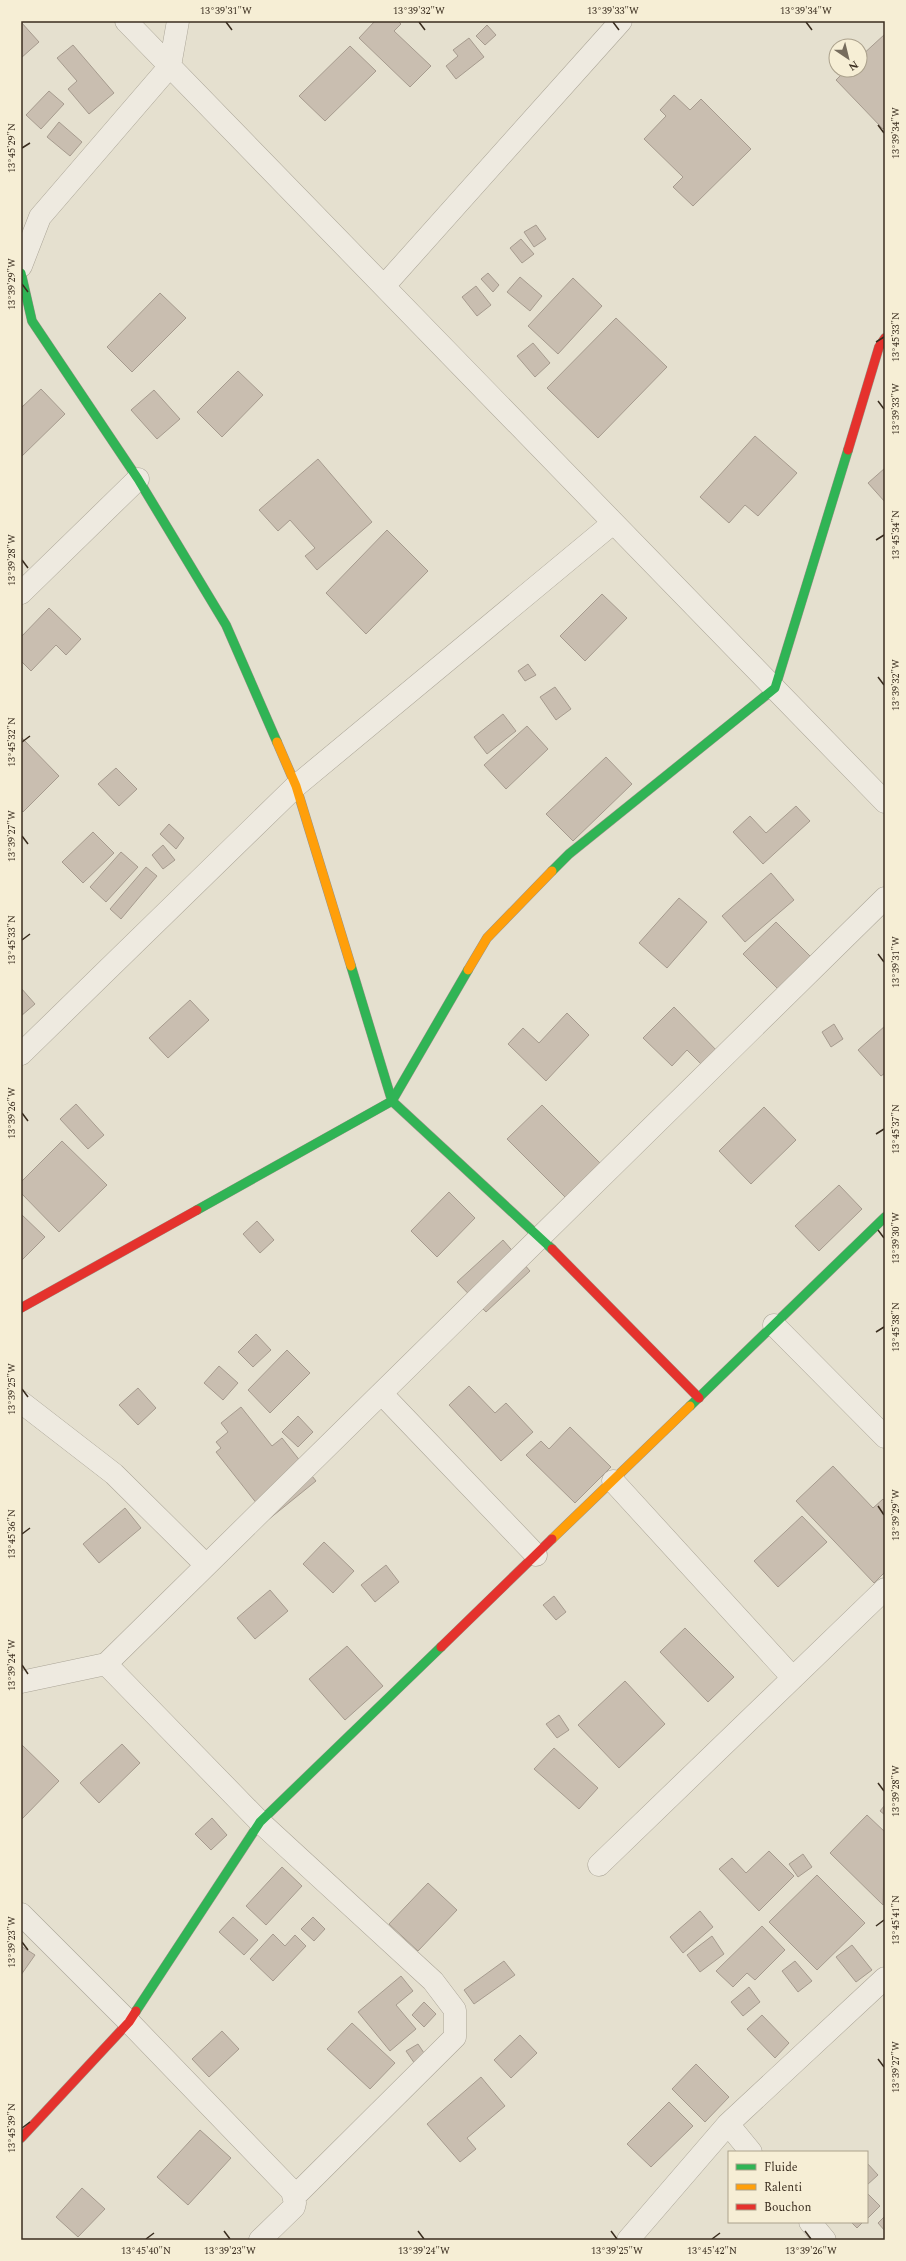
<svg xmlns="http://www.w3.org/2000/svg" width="906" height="2261" viewBox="0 0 906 2261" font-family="Spectral,serif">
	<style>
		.building { fill: #c9beb0; stroke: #a69b8e }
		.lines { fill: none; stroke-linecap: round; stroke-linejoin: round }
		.street-casing { stroke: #aba597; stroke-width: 23 }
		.fast-casing { stroke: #9a9488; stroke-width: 10 }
		.slow-casing { stroke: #9a9488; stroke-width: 10 }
		.jam-casing { stroke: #9a9488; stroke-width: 10 }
		.street { stroke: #eeeae0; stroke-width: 22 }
		.fast { stroke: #30b455; stroke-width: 9 }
		.slow { stroke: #ff9f0a; stroke-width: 9 }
		.jam { stroke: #e5322d; stroke-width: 9 }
		.ticks { fill: none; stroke: #3a2d1f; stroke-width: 1.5 }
		.neatline { fill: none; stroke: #3a2d1f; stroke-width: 1.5 }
		.ticks-label { font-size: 10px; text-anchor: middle; fill: #3a2d1f }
	</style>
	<rect width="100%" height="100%" fill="#e5e0cf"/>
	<!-- building -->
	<path class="building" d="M375,21H398L401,24L394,31L431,66L410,87L359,38Z
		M21,22L39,42L21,58Z
		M487,25L496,35L485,45L476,36Z
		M885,34V127L883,129L836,80L846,70H860V57Z
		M469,38L484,57L456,79L446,66L458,56L453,50Z
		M73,45L114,93L89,114L68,89L77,81L57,58Z
		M350,46L376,71L325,121L299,96Z
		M49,91L64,104L41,129L26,115Z
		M674,95L690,110L701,99L751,149L693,206L673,187L683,177L644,139L666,116L660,110Z
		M59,122L82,142L70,156L47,137Z
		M536,225L546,239L534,247L524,232Z
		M521,239L534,254L522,263L510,248Z
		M488,273L499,285L493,292L481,279Z
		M520,277L542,296L530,311L507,292Z
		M573,278L602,306L558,354L528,326Z
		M476,286L491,305L477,316L462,297Z
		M160,293L186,318L132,372L107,347Z
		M616,318L667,367L598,438L547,388Z
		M533,343L550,363L535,377L517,356Z
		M238,371L263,395L222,437L197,412Z
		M41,389L65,414L21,457V408Z
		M154,390L180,419L157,439L131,410Z
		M755,436L797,473L758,516L745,505L729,523L700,497Z
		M318,459L372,522L317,570L305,556L315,548L290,520L278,531L259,510Z
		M885,468V502L868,483Z
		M387,530L428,571L366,634L326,593Z
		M602,594L627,618L585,661L560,636Z
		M49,608L81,639L66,655L56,645L31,671L21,661V637Z
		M528,664L536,675L525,681L518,671Z
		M555,687L571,709L556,720L540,697Z
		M503,714L516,731L487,754L474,737Z
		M527,726L548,749L506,789L484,765Z
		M21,737L59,776L23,812L21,810Z
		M606,757L632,784L573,841L546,814Z
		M116,768L137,789L119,806L98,784Z
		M796,806L810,821L763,864L733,832L750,816L766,833Z
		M169,824L184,838L176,849L160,834Z
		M93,832L114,853L83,883L62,862Z
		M163,845L175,860L163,869L152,855Z
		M121,852L138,867L106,902L90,887Z
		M146,867L157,876L121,919L110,909Z
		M771,873L794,900L745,942L722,916Z
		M679,898L707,922L667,968L639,943Z
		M776,922L822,968L790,1001L743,954Z
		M21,988L35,1004L21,1016Z
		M190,1000L209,1020L168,1058L149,1038Z
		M674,1007L723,1057L708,1071L687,1050L672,1066L643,1038Z
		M567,1013L589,1035L546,1081L508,1044L523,1028L539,1043Z
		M834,1024L843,1039L831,1047L822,1032Z
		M885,1026V1073L881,1076L858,1050Z
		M76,1104L104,1135L88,1149L60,1119Z
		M542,1105L603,1166L568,1200L507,1139Z
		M764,1107L796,1140L751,1184L719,1151Z
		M62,1141L107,1185L59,1232L21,1193V1182Z
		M839,1185L862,1209L819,1251L795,1226Z
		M449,1192L475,1218L437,1257L411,1231Z
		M21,1214L45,1237L21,1261Z
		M257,1221L274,1240L260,1253L243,1234Z
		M503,1240L530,1271L486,1312L457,1282Z
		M256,1334L271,1350L253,1367L238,1352Z
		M287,1350L310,1373L270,1413L248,1390Z
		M219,1366L238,1383L223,1400L204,1383Z
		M469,1386L495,1413L506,1403L533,1432L501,1461L449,1405Z
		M138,1388L156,1408L138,1425L119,1405Z
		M241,1407L272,1446L282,1438L316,1481L269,1519L216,1452L221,1448L216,1442L228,1432L221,1423Z
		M298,1416L313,1432L298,1447L282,1432Z
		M570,1427L611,1467L575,1503L526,1455L541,1441L549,1449Z
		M833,1466L873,1508L883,1499L885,1501V1572L874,1583L796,1501Z
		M125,1508L141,1528L99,1563L83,1544Z
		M802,1516L827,1542L778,1587L754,1561Z
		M324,1542L354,1571L333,1593L303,1564Z
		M386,1565L399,1582L375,1602L361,1585Z
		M270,1590L288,1611L255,1639L237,1618Z
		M554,1596L566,1612L556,1620L543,1605Z
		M685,1628L734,1677L708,1702L660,1652Z
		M347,1646L383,1686L345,1720L309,1679Z
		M625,1681L665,1724L619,1768L578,1725Z
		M559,1715L569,1730L557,1738L546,1724Z
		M21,1744L59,1781L21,1820Z
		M122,1744L140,1763L99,1803L80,1783Z
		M554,1748L598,1788L579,1809L534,1769Z
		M885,1805V1815L880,1811Z
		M867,1815L885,1832L883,1905L830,1853Z
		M212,1818L227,1835L211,1850L195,1834Z
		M769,1851L794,1876L759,1911L719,1869L732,1858L746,1873Z
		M803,1854L812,1867L798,1877L789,1864Z
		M282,1867L302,1886L266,1925L246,1906Z
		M817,1875L865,1923L817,1970L769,1922Z
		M428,1883L457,1910L418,1951L389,1924Z
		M700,1911L713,1927L683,1953L670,1937Z
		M233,1917L258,1940L244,1955L219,1932Z
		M313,1917L325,1929L314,1941L301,1929Z
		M762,1926L785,1950L755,1980L747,1973L733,1987L716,1971Z
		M273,1934L285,1946L295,1935L306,1946L273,1981L250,1959Z
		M712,1936L724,1954L700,1972L687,1955Z
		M852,1945L872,1970L856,1982L836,1957Z
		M21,1946L35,1955L21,1975Z
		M504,1961L515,1975L474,2004L464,1990Z
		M795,1961L812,1981L798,1992L782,1971Z
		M401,1976L413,1991L396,2005L416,2029L390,2051L358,2012Z
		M749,1987L760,2002L743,2016L731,2002Z
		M424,2002L436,2014L424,2027L412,2015Z
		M762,2015L789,2043L775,2058L747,2029Z
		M352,2023L395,2063L370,2089L327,2049Z
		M222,2031L239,2049L209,2077L192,2059Z
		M520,2035L537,2053L511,2078L494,2060Z
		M418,2044L426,2056L415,2064L406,2051Z
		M696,2064L729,2097L705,2122L672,2089Z
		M481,2077L505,2106L467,2138L476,2149L460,2162L427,2124Z
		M669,2102L693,2126L651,2167L627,2144Z
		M200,2130L231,2158L188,2205L157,2177Z
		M867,2163L878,2175L867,2185Z
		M82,2188L105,2209L78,2237L56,2217Z
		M867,2193L880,2206L867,2219Z
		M885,2216V2231L878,2223Z
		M851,2222H863L857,2228Z"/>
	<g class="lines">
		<!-- street casing -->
		<g class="street-casing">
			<path id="street" d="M126,21L885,802
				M21,266L40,217L170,66L178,21
				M384,286L621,21
				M21,593L138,479
				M21,1054L296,786L613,523
				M774,1325L885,1437
				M382,1394L536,1555
				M21,1402L114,1474L206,1565
				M613,1481L793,1678
				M106,1664L260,1822L433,1981L455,2010V2037L294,2197
				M21,1682L106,1664L885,898
				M599,1865L885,1589
				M21,1914L129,2022L292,2191L295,2203L294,2207L260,2240
				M728,2124L751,2152
				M810,2222L825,2240
				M628,2240L728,2124L885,1978"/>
		</g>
		<!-- fast casing -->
		<g class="fast-casing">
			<path id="fast" d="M21,273L32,321L138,479L226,625L277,742
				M552,871L569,854L775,688L848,450
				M351,966L392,1101L552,1249
				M197,1210L392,1101L468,970
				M690,1406L885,1217
				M136,2011L260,1822L441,1647"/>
		</g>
		<!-- slow casing -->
		<g class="slow-casing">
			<path id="slow" d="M277,742L296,786L351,966
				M468,970L487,938L552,871
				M552,1539L690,1406"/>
		</g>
		<!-- jam casing -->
		<g class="jam-casing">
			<path id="jam" d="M848,450L879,347L885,338
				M552,1249L699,1398
				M21,1308L197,1210
				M441,1647L552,1539
				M21,2138L129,2022L136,2011"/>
		</g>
		<!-- street -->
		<use href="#street" class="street"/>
		<!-- fast -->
		<use href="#fast" class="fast"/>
		<!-- slow -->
		<use href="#slow" class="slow"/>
		<!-- jam -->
		<use href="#jam" class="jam"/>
	</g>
	<!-- ticks -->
	<path class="ticks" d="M226,22L232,30M419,22L425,30M613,22L619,30M806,22L812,30M878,125L884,133M22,148L30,143M22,284L28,292M876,342L884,337M878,401L884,409M876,540L884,535M22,560L28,568M878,677L884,685M22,742L30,736M22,836L28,844M22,940L30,934M878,954L884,962M22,1113L28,1121M876,1134L884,1129M878,1230L884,1238M876,1332L884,1327M22,1389L28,1397M878,1506L884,1515M22,1534L30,1528M22,1665L28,1674M878,1783L884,1791M876,1926L884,1920M22,1942L28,1950M878,2059L884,2067M22,2128L30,2122M224,2231L230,2239M418,2231L424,2239M611,2231L617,2239M805,2231L811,2239M146,2239L154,2233M712,2239L720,2233"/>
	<!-- border -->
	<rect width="906" height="2261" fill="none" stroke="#f6eed5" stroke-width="44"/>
	<!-- legend -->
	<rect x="728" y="2151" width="140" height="72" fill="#f6eed5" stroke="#aba18c"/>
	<rect x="736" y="2164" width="20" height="6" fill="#30b455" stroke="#aba18c"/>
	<text x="764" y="2171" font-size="12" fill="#3a2d1f">Fluide</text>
	<rect x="736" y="2184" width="20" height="6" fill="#ff9f0a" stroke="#aba18c"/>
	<text x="764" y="2191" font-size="12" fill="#3a2d1f">Ralenti</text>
	<rect x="736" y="2204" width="20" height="6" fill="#e5322d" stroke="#aba18c"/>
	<text x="764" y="2211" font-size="12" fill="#3a2d1f">Bouchon</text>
	<!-- north arrow -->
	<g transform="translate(848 58) rotate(145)"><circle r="19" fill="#f6eed5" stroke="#aba18c"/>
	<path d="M0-3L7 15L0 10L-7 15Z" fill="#766c5d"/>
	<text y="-6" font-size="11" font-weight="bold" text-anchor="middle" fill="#3a2d1f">N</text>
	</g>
	<rect x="22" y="22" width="862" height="2217" class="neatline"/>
	<g class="ticks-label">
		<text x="226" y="14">13°39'31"W</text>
		<text x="419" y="14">13°39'32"W</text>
		<text x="613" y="14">13°39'33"W</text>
		<text x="806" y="14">13°39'34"W</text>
		<text transform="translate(895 133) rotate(-90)" y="4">13°39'34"W</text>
		<text transform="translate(11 148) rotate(-90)" y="4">13°45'29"N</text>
		<text transform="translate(11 284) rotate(-90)" y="4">13°39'29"W</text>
		<text transform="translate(895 337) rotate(-90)" y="4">13°45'33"N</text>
		<text transform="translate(895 409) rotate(-90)" y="4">13°39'33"W</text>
		<text transform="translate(895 535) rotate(-90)" y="4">13°45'34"N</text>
		<text transform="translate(11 560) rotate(-90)" y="4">13°39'28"W</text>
		<text transform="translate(895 685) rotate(-90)" y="4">13°39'32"W</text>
		<text transform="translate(11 742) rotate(-90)" y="4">13°45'32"N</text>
		<text transform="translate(11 836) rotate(-90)" y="4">13°39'27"W</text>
		<text transform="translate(11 940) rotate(-90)" y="4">13°45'33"N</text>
		<text transform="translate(895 962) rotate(-90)" y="4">13°39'31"W</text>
		<text transform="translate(11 1113) rotate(-90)" y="4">13°39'26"W</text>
		<text transform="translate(895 1129) rotate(-90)" y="4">13°45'37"N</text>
		<text transform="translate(895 1238) rotate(-90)" y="4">13°39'30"W</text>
		<text transform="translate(895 1327) rotate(-90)" y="4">13°45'38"N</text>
		<text transform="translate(11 1389) rotate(-90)" y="4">13°39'25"W</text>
		<text transform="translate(895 1515) rotate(-90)" y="4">13°39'29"W</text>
		<text transform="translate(11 1534) rotate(-90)" y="4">13°45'36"N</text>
		<text transform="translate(11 1665) rotate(-90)" y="4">13°39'24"W</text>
		<text transform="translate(895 1791) rotate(-90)" y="4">13°39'28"W</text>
		<text transform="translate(895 1920) rotate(-90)" y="4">13°45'41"N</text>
		<text transform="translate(11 1942) rotate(-90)" y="4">13°39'23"W</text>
		<text transform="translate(895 2067) rotate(-90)" y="4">13°39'27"W</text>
		<text transform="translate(11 2128) rotate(-90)" y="4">13°45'39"N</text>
		<text x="146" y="2254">13°45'40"N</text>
		<text x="230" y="2254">13°39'23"W</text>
		<text x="424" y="2254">13°39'24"W</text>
		<text x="617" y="2254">13°39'25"W</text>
		<text x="712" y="2254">13°45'42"N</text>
		<text x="811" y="2254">13°39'26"W</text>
	</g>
</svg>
